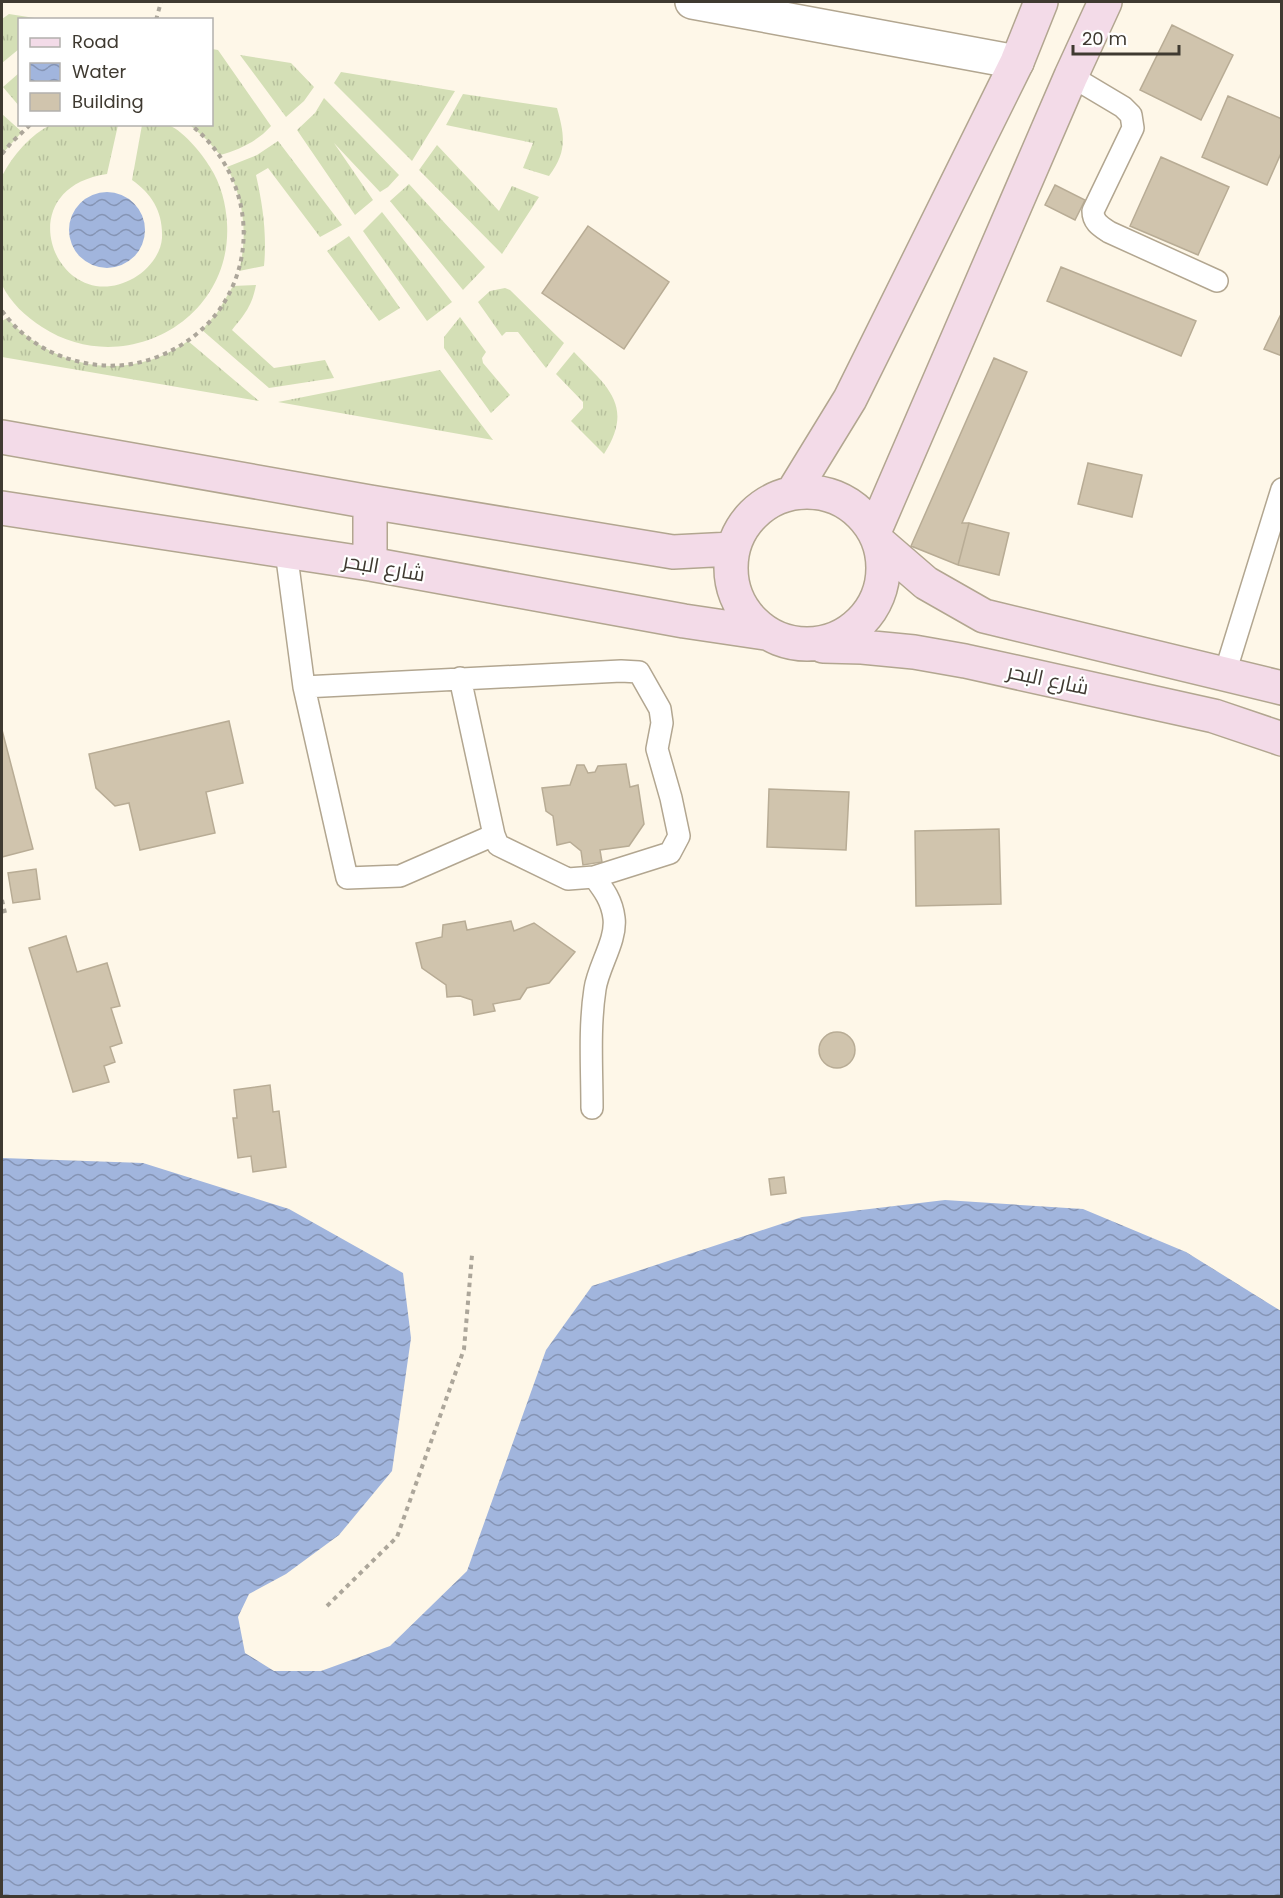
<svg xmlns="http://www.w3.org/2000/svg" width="1283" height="1898" viewBox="0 0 1283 1898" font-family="Poppins,Cairo,sans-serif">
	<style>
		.grass { fill: url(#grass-tufts) }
		.water { fill: url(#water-waves) }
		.building { fill: #d0c4ad; stroke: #b8ac95; stroke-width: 1.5 }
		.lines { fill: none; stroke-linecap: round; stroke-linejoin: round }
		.lane-casing { stroke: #b2a690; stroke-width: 24 }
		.street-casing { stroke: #b2a690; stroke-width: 36 }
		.secondary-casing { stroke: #b2a690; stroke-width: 36 }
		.path { stroke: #aca69a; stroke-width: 4; stroke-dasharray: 4.5 4.5; stroke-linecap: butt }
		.lane { stroke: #fff; stroke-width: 21 }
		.street { stroke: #fff; stroke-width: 33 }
		.secondary { stroke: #f3dbe8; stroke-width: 33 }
		.labels { text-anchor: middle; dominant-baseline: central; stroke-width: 4.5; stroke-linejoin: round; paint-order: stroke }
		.street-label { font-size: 21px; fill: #3f3a31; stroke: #fff }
	</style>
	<defs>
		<pattern id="grass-tufts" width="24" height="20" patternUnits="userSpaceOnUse" patternTransform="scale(1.5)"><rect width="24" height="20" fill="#d4dfb6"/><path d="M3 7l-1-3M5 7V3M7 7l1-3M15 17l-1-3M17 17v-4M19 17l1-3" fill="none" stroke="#b7c09d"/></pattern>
		<pattern id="water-waves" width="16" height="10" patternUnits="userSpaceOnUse" patternTransform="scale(1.5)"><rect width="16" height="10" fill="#a1b5dd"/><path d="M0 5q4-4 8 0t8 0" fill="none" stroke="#8594b4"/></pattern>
	</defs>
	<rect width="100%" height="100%" fill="#fef7e8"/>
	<!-- grass -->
	<path class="grass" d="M9,14L41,19L20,20L19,49L2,63V19Z
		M212,49L218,50L271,126C258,141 239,150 220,155L207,140L190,125L212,124Z
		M240,55L291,63L314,87L304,101L286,117Z
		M341,72L455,91L412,161L334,83Z
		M19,73V106L3,87Z
		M463,94L557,108C565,136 567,152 549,176L523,168L533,143L446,125Z
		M324,98L399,175L388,187L380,192L334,143L373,200L355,215L297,130L315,113Z
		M2,114L22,132L2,154Z
		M52,124L118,125L107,174C4,189 58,321 134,278C148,270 161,254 162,238C163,212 152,194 132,180L142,125C149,124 158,123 165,124C182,128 202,154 210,167C221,184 226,204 227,223C233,321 123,380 42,327C26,317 10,302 2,285C0,277 2,266 2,258C2,230 1,203 2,176C13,155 30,135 52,124Z
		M278,141L342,225L320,237L268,168L256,175C263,206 267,235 264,266L239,271C248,234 244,201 227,167L257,155Z
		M437,145L499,211L512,186L539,197L502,254L419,170Z
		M409,184L485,267L463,290L390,201Z
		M382,212L452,302L427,321L363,231Z
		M349,236L400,308L379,321L327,251Z
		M256,285C252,306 245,314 232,330L274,368L325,360L334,378L269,388L202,330L217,313L233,286Z
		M505,288L510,290L564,343L546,368L518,332H506L502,336L478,302L490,291Z
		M460,317L486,352L482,358L483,363L510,395L491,413L444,348V337Z
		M7,318C55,370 129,383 188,341L259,401L2,357V321Z
		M574,352C607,387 635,405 604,454L571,421L583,408V402L556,374Z
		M440,370L493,440L278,402Z"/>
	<!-- water -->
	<path class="water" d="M69 230a38 38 0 1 1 76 0a38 38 0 1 1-76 0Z
		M2,1158L143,1163L289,1209L403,1273L411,1338L392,1471L339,1535L286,1574L249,1594L238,1617L245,1653L274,1671H321L390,1646L467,1571L546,1350L592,1286L802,1217L945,1200L1083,1209L1186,1252L1281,1311V1896H2Z"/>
	<!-- building -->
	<path class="building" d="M1172,25L1233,55L1201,120L1140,90Z
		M1228,96L1282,119V151L1267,185L1202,157Z
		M1161,157L1229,187L1198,255L1130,226Z
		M1055,185L1085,200L1075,220L1045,205Z
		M588,226L669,282L624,349L542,293Z
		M1061,267L1196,321L1181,356L1047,301Z
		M1282,312V356L1264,349Z
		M994,358L1027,372L962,523H969L958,565L911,546Z
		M1088,463L1142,475L1132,517L1078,504Z
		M969,523L1009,533L999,575L958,565Z
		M229,721L243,783L206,792L215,833L140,850L129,803L115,806L96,788L89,754Z
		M2,730L33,849L2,857Z
		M626,764L630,787L638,785L644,824L629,846L600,850L602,862L583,865L581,851L570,842L557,845L553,816L546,811L542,788L570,785L577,765H584L588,773L595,772L598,766Z
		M769,789L849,792L846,850L767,847Z
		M999,829L1001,904L916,906L915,831Z
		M36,869L40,899L13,903L8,873Z
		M465,921L467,930L511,921L514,931L534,923L575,952L549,983L527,988L520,999L493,1004L495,1011L474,1015L472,1000L460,996L447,997L446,985L422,968L416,943L442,937L443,925Z
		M66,936L77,972L107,963L120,1006L111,1008L122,1043L110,1047L115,1062L104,1066L109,1082L73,1092L29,948Z
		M819 1050a18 18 0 1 1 36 0a18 18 0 1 1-36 0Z
		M270,1085L273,1112L279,1111L286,1167L253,1172L251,1156L238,1158L233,1118H237L234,1090Z
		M784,1177L786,1193L771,1195L769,1179Z"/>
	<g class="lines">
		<!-- lane casing -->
		<g class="lane-casing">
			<path id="lane" d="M1071,76L1123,107L1131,115L1133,128L1093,211C1093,222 1100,226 1109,232L1217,281
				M286,551L304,687L347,878L400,876L494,835L498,845L568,879L594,877C604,890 612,901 614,918C617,940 598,967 595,989C589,1028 592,1069 592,1108
				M1225,673L1282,489
				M460,678L494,835
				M304,687L621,671L639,672L660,709L662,723L657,749L671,798L679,836L670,853L594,877"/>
		</g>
		<!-- street casing -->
		<g class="street-casing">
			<path id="street" d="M692,2L1017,62"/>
		</g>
		<!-- secondary casing -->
		<g class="secondary-casing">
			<path id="secondary" d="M2,437L370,502L673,552L732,549
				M731 568a76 76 0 1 1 152 0a76 76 0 1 1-152 0Z
				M793,492L850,399L1017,62L1041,2
				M370,502V564
				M2,508L370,564L684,621L765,633
				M875,530L1071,76L1105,2
				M882,545L926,583L984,616L1282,688
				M823,646L862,647L914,652L965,661L1214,716L1282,739"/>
		</g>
		<!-- path -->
		<path class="path" d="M156,20L161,2
			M2,154L11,143L31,124
			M2,311C23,339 50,356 85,363C109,368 134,366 157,357C258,318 273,191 190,124
			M2,900L5,913
			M327,1606L397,1537L464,1349L472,1255"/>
		<!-- lane -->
		<use href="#lane" class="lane"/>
		<!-- street -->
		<use href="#street" class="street"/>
		<!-- secondary -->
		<use href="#secondary" class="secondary"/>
	</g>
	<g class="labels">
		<!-- street labels -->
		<g class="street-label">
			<text transform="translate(384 567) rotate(10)">شارع البحر</text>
			<text transform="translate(1048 679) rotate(12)">شارع البحر</text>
		</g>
	</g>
	<!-- border -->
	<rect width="1283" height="1898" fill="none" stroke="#3f3a31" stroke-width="6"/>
	<!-- legend -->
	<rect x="18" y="18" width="195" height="108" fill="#ffffff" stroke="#b2b0ad" stroke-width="1.5"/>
	<rect x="30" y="38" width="30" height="9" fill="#f3dbe8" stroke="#b2b0ad" stroke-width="1.5"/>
	<text x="72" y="48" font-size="18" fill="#3f3a31">Road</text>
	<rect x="30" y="63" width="30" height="18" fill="url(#water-waves)" stroke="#b2b0ad" stroke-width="1.5"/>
	<text x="72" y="78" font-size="18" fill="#3f3a31">Water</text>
	<rect x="30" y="93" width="30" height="18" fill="#d0c4ad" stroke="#b2b0ad" stroke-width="1.5"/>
	<text x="72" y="108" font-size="18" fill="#3f3a31">Building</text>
	<!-- scale -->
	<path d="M1073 45v9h106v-9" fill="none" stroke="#3f3a31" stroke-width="3"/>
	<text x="1082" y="45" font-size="18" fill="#3f3a31" stroke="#ffffff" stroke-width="4.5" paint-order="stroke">20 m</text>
</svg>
